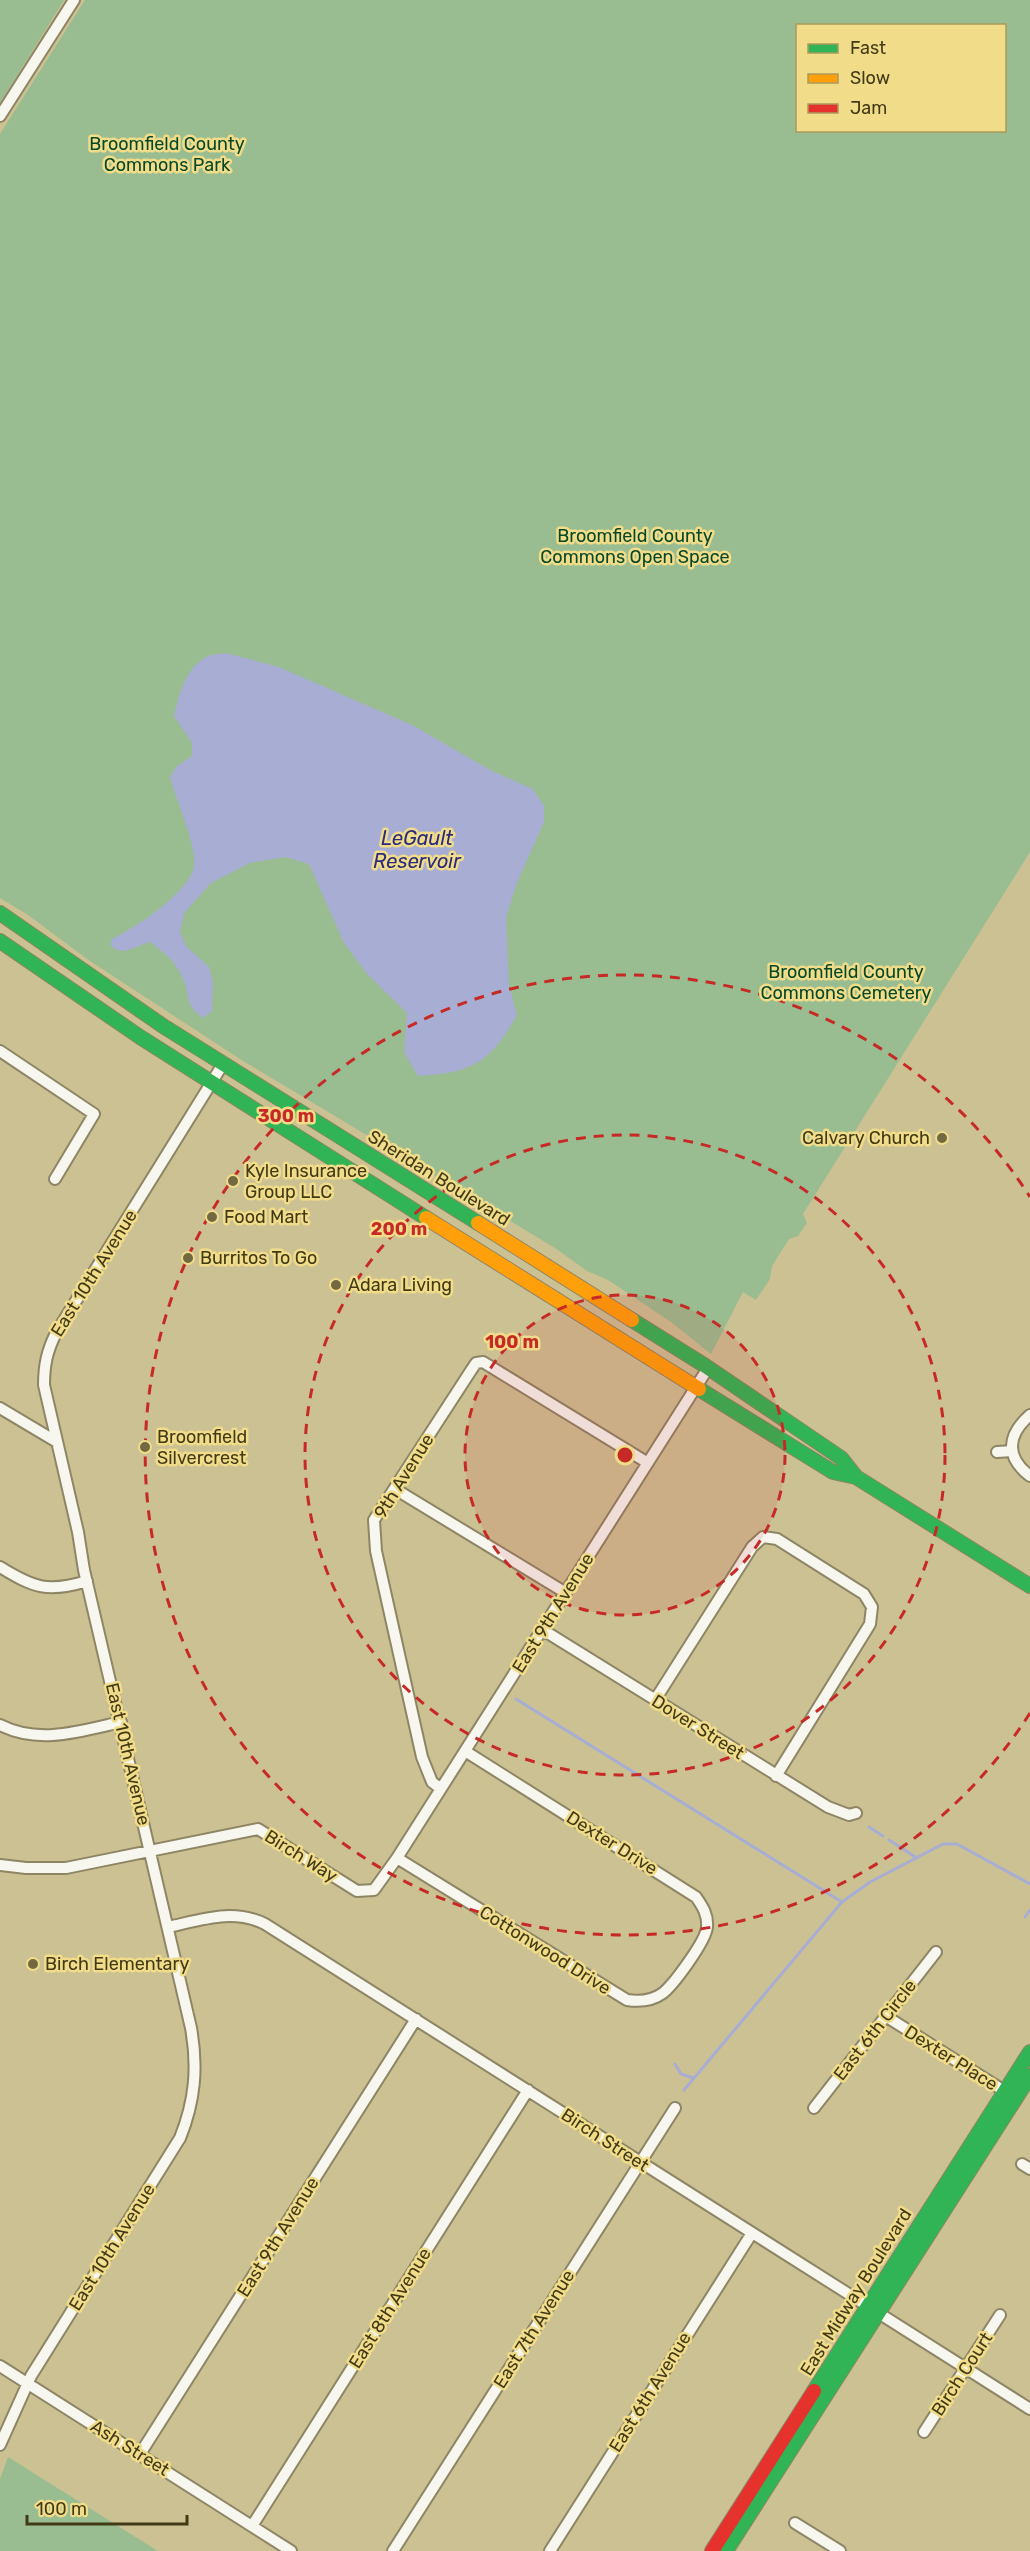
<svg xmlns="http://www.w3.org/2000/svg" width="1030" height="2551" viewBox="0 0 1030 2551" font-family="Rubik,sans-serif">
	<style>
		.green { fill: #99bd90; fill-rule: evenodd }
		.water { fill: #a8add3 }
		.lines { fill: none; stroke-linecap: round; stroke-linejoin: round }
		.stream { stroke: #a8add3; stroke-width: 3 }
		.street-casing { stroke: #8d8564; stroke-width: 14 }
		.fast-casing { stroke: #8d8564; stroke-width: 16 }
		.slow-casing { stroke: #8d8564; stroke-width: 16 }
		.jam-casing { stroke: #8d8564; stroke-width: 16 }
		.street { stroke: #f7f6ef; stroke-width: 10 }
		.fast { stroke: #30b455; stroke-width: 14 }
		.slow { stroke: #ff9f0a; stroke-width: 14 }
		.jam { stroke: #e5322d; stroke-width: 14 }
		.ring { fill: none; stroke: #c72a26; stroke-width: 3; stroke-dasharray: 10 8 }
		.poi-dot { fill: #726942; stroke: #f0dc89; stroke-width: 2 }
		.labels { text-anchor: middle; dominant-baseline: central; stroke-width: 5; stroke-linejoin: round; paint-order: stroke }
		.park-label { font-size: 18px; fill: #064929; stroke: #f0dc89 }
		.poi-label { font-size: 18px; fill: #423a17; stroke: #f0dc89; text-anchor: start }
		.street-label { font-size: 18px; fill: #423a17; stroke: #f0dc89 }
		.water-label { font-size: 20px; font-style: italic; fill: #2a2a7e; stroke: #f0dc89 }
		.centre { fill: #c72a26; stroke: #f0dc89; stroke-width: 3 }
		.ring-label { font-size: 18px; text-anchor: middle; font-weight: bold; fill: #c72a26; stroke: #f0dc89; stroke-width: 5; stroke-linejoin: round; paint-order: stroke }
	</style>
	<rect width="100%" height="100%" fill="#ccc193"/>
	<!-- green -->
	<path class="green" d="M0,0H64L0,103Z
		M85,0H1030V852L803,1214L807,1223L798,1236L789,1239L772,1266L770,1279L756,1300L743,1292L711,1354L671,1322L608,1280L587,1271L555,1248L243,1061L87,959L28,915L0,898V134ZM798,26H1004V130H798Z
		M8,2457L158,2551H0V2479Z"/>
	<!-- water -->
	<path class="water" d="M226,653L279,667L414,726L492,771L533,789L544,806V822L518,880L506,917L509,986L517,1015C490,1063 474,1072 418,1076L404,1052L407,1013L368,975L344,943L309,864L285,857L250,863L211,883L184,913L180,932L186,946L209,967L213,981L212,1011L203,1018C182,1002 192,997 182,977C175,961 164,952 150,942C134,946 123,958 110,945L112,939C135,928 190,892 194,866C197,846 176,799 170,777L177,766L192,756V743L174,716C179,695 185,669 206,657C211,654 220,654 226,653Z"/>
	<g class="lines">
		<!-- stream -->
		<path class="stream" d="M516,1699L842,1902
			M869,1827L883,1836
			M889,1840L917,1858
			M1025,1917L1030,1910
			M675,2064L681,2074L694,2078
			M684,2090L842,1902L870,1882L943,1844H957L1030,1884"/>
		<!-- street casing -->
		<g class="street-casing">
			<path id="street" d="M0,116L74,0
				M0,1051L94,1114L55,1179
				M0,1408L57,1442
				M1030,1415C1007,1435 1005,1457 1030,1476
				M997,1452L1012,1451
				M395,1489L566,1593
				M0,1567C34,1588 48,1593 87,1581
				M543,1630L828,1807L849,1815L856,1813
				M655,1700L752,1547L763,1537L777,1539L864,1594L872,1607L870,1624L776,1776
				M0,1725C39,1745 81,1731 121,1722
				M441,1789L432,1782L422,1757L376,1551L374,1520L470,1372L476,1363L483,1362L648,1463
				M397,1858L627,2000C640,2002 652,2001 663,1993C674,1984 706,1941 707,1927C708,1915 703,1907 696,1897L465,1751
				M0,1865L26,1868H66L258,1829L357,1891L374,1890L397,1858L708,1368
				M168,1927C201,1920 233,1908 265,1924L1030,2409
				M887,2017L1009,2094
				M814,2108L936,1952
				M1022,2164L1030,2169
				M0,2366L291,2551
				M924,2432L1000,2315
				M0,2445L31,2376L180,2138C195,2101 198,2067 191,2028L84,1570L78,1532L44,1385C44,1365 47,1351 56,1333L223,1064
				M140,2454L416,2019
				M795,2523L840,2551
				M252,2526L528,2090
				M393,2551L675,2108
				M550,2551L752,2233"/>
		</g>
		<!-- fast casing -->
		<g class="fast-casing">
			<path id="fast" d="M0,913L163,1026L478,1223
				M0,941L140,1037L426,1218
				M632,1320L704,1365L841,1458L856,1477
				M699,1389L833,1472L856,1477L1030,1586
				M814,2391L1030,2052
				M726,2551L1030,2076"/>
		</g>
		<!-- slow casing -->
		<g class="slow-casing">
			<path id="slow" d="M426,1218L699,1389
				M478,1223L632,1320"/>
		</g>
		<!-- jam casing -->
		<g class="jam-casing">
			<path id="jam" d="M712,2551L814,2391"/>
		</g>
		<!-- street -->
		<use href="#street" class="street"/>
		<!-- fast -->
		<use href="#fast" class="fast"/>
		<!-- slow -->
		<use href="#slow" class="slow"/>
		<!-- jam -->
		<use href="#jam" class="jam"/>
	</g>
	<!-- distance rings -->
	<circle cx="625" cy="1455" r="160" fill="#c72a26" fill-opacity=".12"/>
	<g class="ring">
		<circle cx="625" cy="1455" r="160"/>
		<circle cx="625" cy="1455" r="320"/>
		<path d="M1030 1713A480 480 0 1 1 1030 1197"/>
	</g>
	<!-- markers -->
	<g class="poi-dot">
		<circle cx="942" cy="1138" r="6"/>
		<circle cx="233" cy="1181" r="6"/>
		<circle cx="212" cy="1217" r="6"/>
		<circle cx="188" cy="1258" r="6"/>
		<circle cx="336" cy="1285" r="6"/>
		<circle cx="145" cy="1447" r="6"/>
		<circle cx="33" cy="1964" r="6"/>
	</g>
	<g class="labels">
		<!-- park labels -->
		<g class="park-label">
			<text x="167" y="144">Broomfield County<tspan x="167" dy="21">Commons Park</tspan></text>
			<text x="635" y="536">Broomfield County<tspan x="635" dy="21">Commons Open Space</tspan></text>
			<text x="846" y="972">Broomfield County<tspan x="846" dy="21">Commons Cemetery</tspan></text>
		</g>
		<!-- poi labels -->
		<g class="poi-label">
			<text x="930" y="1138" text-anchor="end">Calvary Church</text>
			<text x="245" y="1171">Kyle Insurance<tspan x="245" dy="21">Group LLC</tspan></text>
			<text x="224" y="1217">Food Mart</text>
			<text x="200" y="1258">Burritos To Go</text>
			<text x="348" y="1285">Adara Living</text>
			<text x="157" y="1437">Broomfield<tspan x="157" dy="21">Silvercrest</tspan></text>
			<text x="45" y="1964">Birch Elementary</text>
		</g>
		<!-- street labels -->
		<g class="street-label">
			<text transform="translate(439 1178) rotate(32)">Sheridan Boulevard</text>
			<text transform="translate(94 1273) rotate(-58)">East 10th Avenue</text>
			<text transform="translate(404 1476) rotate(-58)">9th Avenue</text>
			<text transform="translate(553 1613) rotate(-58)">East 9th Avenue</text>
			<text transform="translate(698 1727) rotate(32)">Dover Street</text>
			<text transform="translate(128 1754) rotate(77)">East 10th Avenue</text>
			<text transform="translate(612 1843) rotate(32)">Dexter Drive</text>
			<text transform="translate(301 1856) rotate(32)">Birch Way</text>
			<text transform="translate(545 1950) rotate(32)">Cottonwood Drive</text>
			<text transform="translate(875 2030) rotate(-52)">East 6th Circle</text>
			<text transform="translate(951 2058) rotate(32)">Dexter Place</text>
			<text transform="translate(605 2140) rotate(33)">Birch Street</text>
			<text transform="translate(278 2237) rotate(-58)">East 9th Avenue</text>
			<text transform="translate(112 2247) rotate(-58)">East 10th Avenue</text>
			<text transform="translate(856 2292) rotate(-58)">East Midway Boulevard</text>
			<text transform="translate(390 2308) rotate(-58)">East 8th Avenue</text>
			<text transform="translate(534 2329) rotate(-58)">East 7th Avenue</text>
			<text transform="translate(962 2374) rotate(-57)">Birch Court</text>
			<text transform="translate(650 2392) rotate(-58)">East 6th Avenue</text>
			<text transform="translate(130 2448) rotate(32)">Ash Street</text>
		</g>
		<!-- water labels -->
		<g class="water-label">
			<text x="417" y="838">LeGault<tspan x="417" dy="23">Reservoir</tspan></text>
		</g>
	</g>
	<circle cx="625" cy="1455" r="9" class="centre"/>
	<g class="ring-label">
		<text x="286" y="1122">300 m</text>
		<text x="399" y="1235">200 m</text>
		<text x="512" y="1348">100 m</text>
	</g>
	<!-- legend -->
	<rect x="796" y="24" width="210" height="108" fill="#f0dc89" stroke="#aa9b5b" stroke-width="1.5"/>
	<rect x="808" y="44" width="30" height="9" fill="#30b455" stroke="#aa9b5b" stroke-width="1.5"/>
	<text x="850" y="54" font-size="18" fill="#423a17">Fast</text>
	<rect x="808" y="74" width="30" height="9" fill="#ff9f0a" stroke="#aa9b5b" stroke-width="1.5"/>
	<text x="850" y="84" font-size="18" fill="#423a17">Slow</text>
	<rect x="808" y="104" width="30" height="9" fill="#e5322d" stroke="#aa9b5b" stroke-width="1.5"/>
	<text x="850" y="114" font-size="18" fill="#423a17">Jam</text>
	<!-- scale -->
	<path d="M27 2515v9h160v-9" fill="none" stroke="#423a17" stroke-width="3"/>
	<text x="36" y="2515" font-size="18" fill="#423a17" stroke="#f0dc89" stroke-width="4.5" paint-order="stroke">100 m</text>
</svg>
